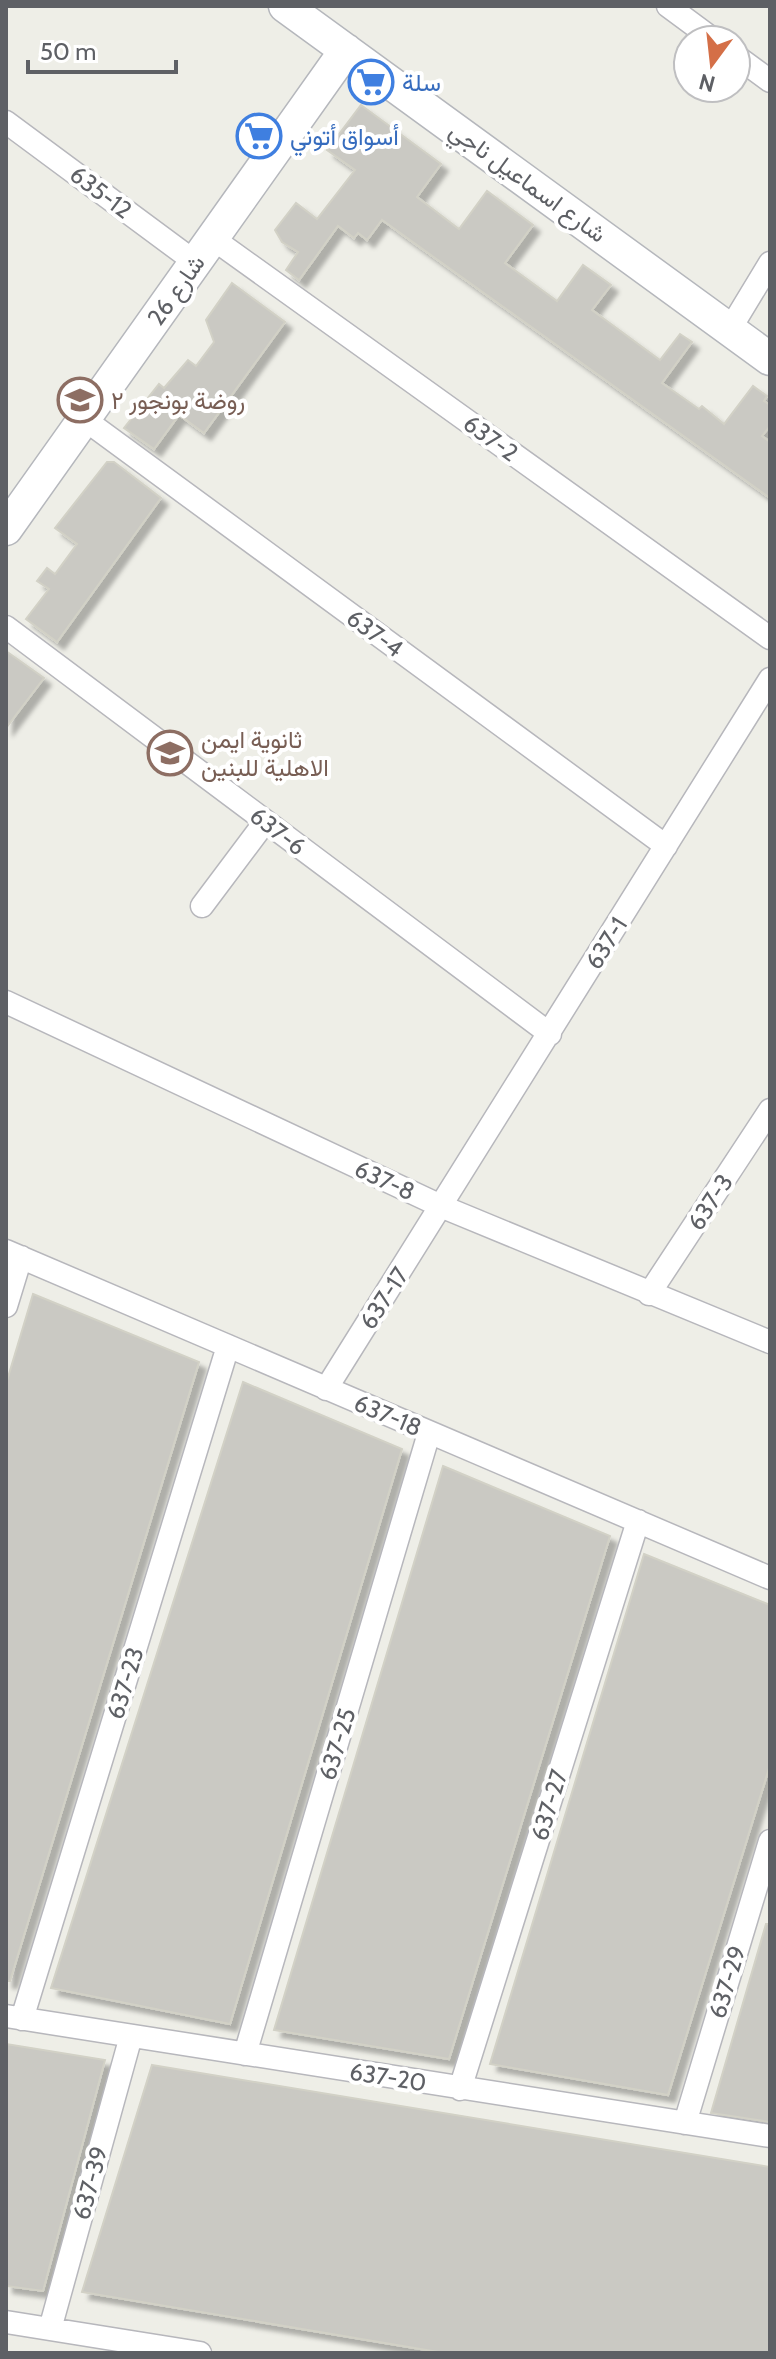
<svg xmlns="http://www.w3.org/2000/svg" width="776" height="2359" viewBox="0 0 776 2359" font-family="Cabin,Vazirmatn,sans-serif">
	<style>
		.building { fill: #cac9c3; stroke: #d2d1c6; stroke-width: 2; filter: url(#shadow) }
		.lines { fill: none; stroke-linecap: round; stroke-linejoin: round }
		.street-casing { stroke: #b7b7bc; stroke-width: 25 }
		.secondary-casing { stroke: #b5b7bc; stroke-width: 35 }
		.street { stroke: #fff; stroke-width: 22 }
		.secondary { stroke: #fff; stroke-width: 32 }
		.labels { text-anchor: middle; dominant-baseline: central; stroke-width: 8; stroke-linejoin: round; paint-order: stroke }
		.shop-label { font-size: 24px; fill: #366cbe; stroke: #fff; text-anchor: start }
		.street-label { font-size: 24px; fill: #5e6065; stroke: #fff }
		.education-label { font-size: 24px; fill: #785e54; stroke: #fff; text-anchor: start }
	</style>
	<defs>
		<filter id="shadow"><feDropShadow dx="7" dy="7" stdDeviation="2" flood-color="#0004"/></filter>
	</defs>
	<rect width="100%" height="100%" fill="#eeeee7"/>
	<!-- building -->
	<path class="building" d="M361,105L441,164L417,197L459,229L487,191L533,225L505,263L557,301L583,265L611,285L592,310L660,360L680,334L692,342L662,383L699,409L702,406L724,424L753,386L767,396L764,401L770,405V426L762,436L770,442V498L382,220L367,240L358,233L354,238L338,226L299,280L286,270L298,252L282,242L275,230L296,203L317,219L355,170L327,150Z
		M232,283L285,322L204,433L179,415L154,449L124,428L159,384L164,388L188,360L196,366L214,342L206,320Z
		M107,462H114L161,498L57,642L26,619L49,589L37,581L47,568L55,574L77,544L55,528Z
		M6,651L44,678L6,728Z
		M33,1294L199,1362L10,1981H6V1384Z
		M243,1382L402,1449L230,2024L51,1988Z
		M443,1466L610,1536L449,2059L274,2030Z
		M644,1554L770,1605V1765L668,2095L490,2064Z
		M766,1924H770V2122L711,2113Z
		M6,2044L105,2060L43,2291L6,2286Z
		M152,2065L770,2167V2353H444L82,2292Z"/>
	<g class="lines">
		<!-- street casing -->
		<g class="street-casing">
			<path id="street" d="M668,6L714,40
				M736,56L770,81
				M6,122L195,262
				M212,238L770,638
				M730,329L770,263
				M84,419L666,846
				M6,627L550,1034
				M202,906L265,822
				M6,1002L443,1207L770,1342
				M6,1251L770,1578
				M649,1294L770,1110
				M6,1306L21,1257
				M326,1389L770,679
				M6,2016L770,2136
				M22,2019L228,1346
				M245,2054L429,1433
				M460,2089L638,1521
				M685,2123L770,1841
				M6,2322L200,2353
				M50,2329L131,2036"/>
		</g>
		<!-- secondary casing -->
		<g class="secondary-casing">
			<path id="secondary" d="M285,6L770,359
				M6,529L346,50"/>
		</g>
		<!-- street -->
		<use href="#street" class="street"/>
		<!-- secondary -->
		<use href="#secondary" class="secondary"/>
	</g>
	<!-- icons -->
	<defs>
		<g id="supermarket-ring" transform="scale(2.3)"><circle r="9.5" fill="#fff" stroke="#3f7fe0" stroke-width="1.5"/><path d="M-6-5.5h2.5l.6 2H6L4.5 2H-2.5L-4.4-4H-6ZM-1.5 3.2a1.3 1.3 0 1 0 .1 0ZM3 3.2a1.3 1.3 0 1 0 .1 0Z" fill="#3f7fe0"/></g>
		<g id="school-ring" transform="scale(2.3)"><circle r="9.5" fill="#fff" stroke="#8d6e63" stroke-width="1.5"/><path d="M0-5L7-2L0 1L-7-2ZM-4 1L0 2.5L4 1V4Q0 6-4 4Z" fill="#8d6e63"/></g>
	</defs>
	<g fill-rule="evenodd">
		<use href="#supermarket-ring" x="371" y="82"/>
		<use href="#supermarket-ring" x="259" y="136"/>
		<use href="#school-ring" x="80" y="400"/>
		<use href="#school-ring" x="170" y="753"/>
	</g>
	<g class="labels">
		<!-- shop labels -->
		<g class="shop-label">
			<text x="402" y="82">سلة</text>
			<text x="290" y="136">أسواق أتوني</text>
		</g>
		<!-- street labels -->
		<g class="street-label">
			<text transform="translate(528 182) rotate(36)">شارع اسماعيل ناجي</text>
			<text transform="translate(101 192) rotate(37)">635-12</text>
			<text transform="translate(176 290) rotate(-55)">شارع 26</text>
			<text transform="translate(491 438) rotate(36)">637-2</text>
			<text transform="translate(375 633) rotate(36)">637-4</text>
			<text transform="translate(278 831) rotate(37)">637-6</text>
			<text transform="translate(606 943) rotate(-58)">637-1</text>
			<text transform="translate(385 1180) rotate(25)">637-8</text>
			<text transform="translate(710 1202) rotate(-57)">637-3</text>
			<text transform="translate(384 1298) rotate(-57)">637-17</text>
			<text transform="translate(388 1415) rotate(23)">637-18</text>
			<text transform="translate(125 1683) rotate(-73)">637-23</text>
			<text transform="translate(337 1744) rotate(-73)">637-25</text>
			<text transform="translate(549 1805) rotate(-73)">637-27</text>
			<text transform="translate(727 1982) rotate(-73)">637-29</text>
			<text transform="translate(388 2077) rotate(9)">637-20</text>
			<text transform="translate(90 2183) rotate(-75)">637-39</text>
		</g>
		<!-- education labels -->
		<g class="education-label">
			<text x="111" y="400">روضة بونجور ٢</text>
			<text x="201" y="739">ثانوية ايمن<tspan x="201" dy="28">الاهلية للبنين</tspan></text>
		</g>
	</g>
	<!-- border -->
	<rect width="776" height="2359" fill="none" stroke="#5e6065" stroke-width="16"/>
	<!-- north arrow -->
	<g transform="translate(712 64) rotate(195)"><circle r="38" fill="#ffffff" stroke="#bfbfc1" stroke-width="2"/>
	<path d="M0-6L14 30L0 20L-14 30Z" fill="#d46f47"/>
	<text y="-12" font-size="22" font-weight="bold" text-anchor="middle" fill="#5e6065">N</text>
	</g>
	<!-- scale -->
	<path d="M28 60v12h148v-12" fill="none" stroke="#5e6065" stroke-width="4"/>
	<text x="40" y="60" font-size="24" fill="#5e6065" stroke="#ffffff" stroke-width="6" paint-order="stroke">50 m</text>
</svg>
